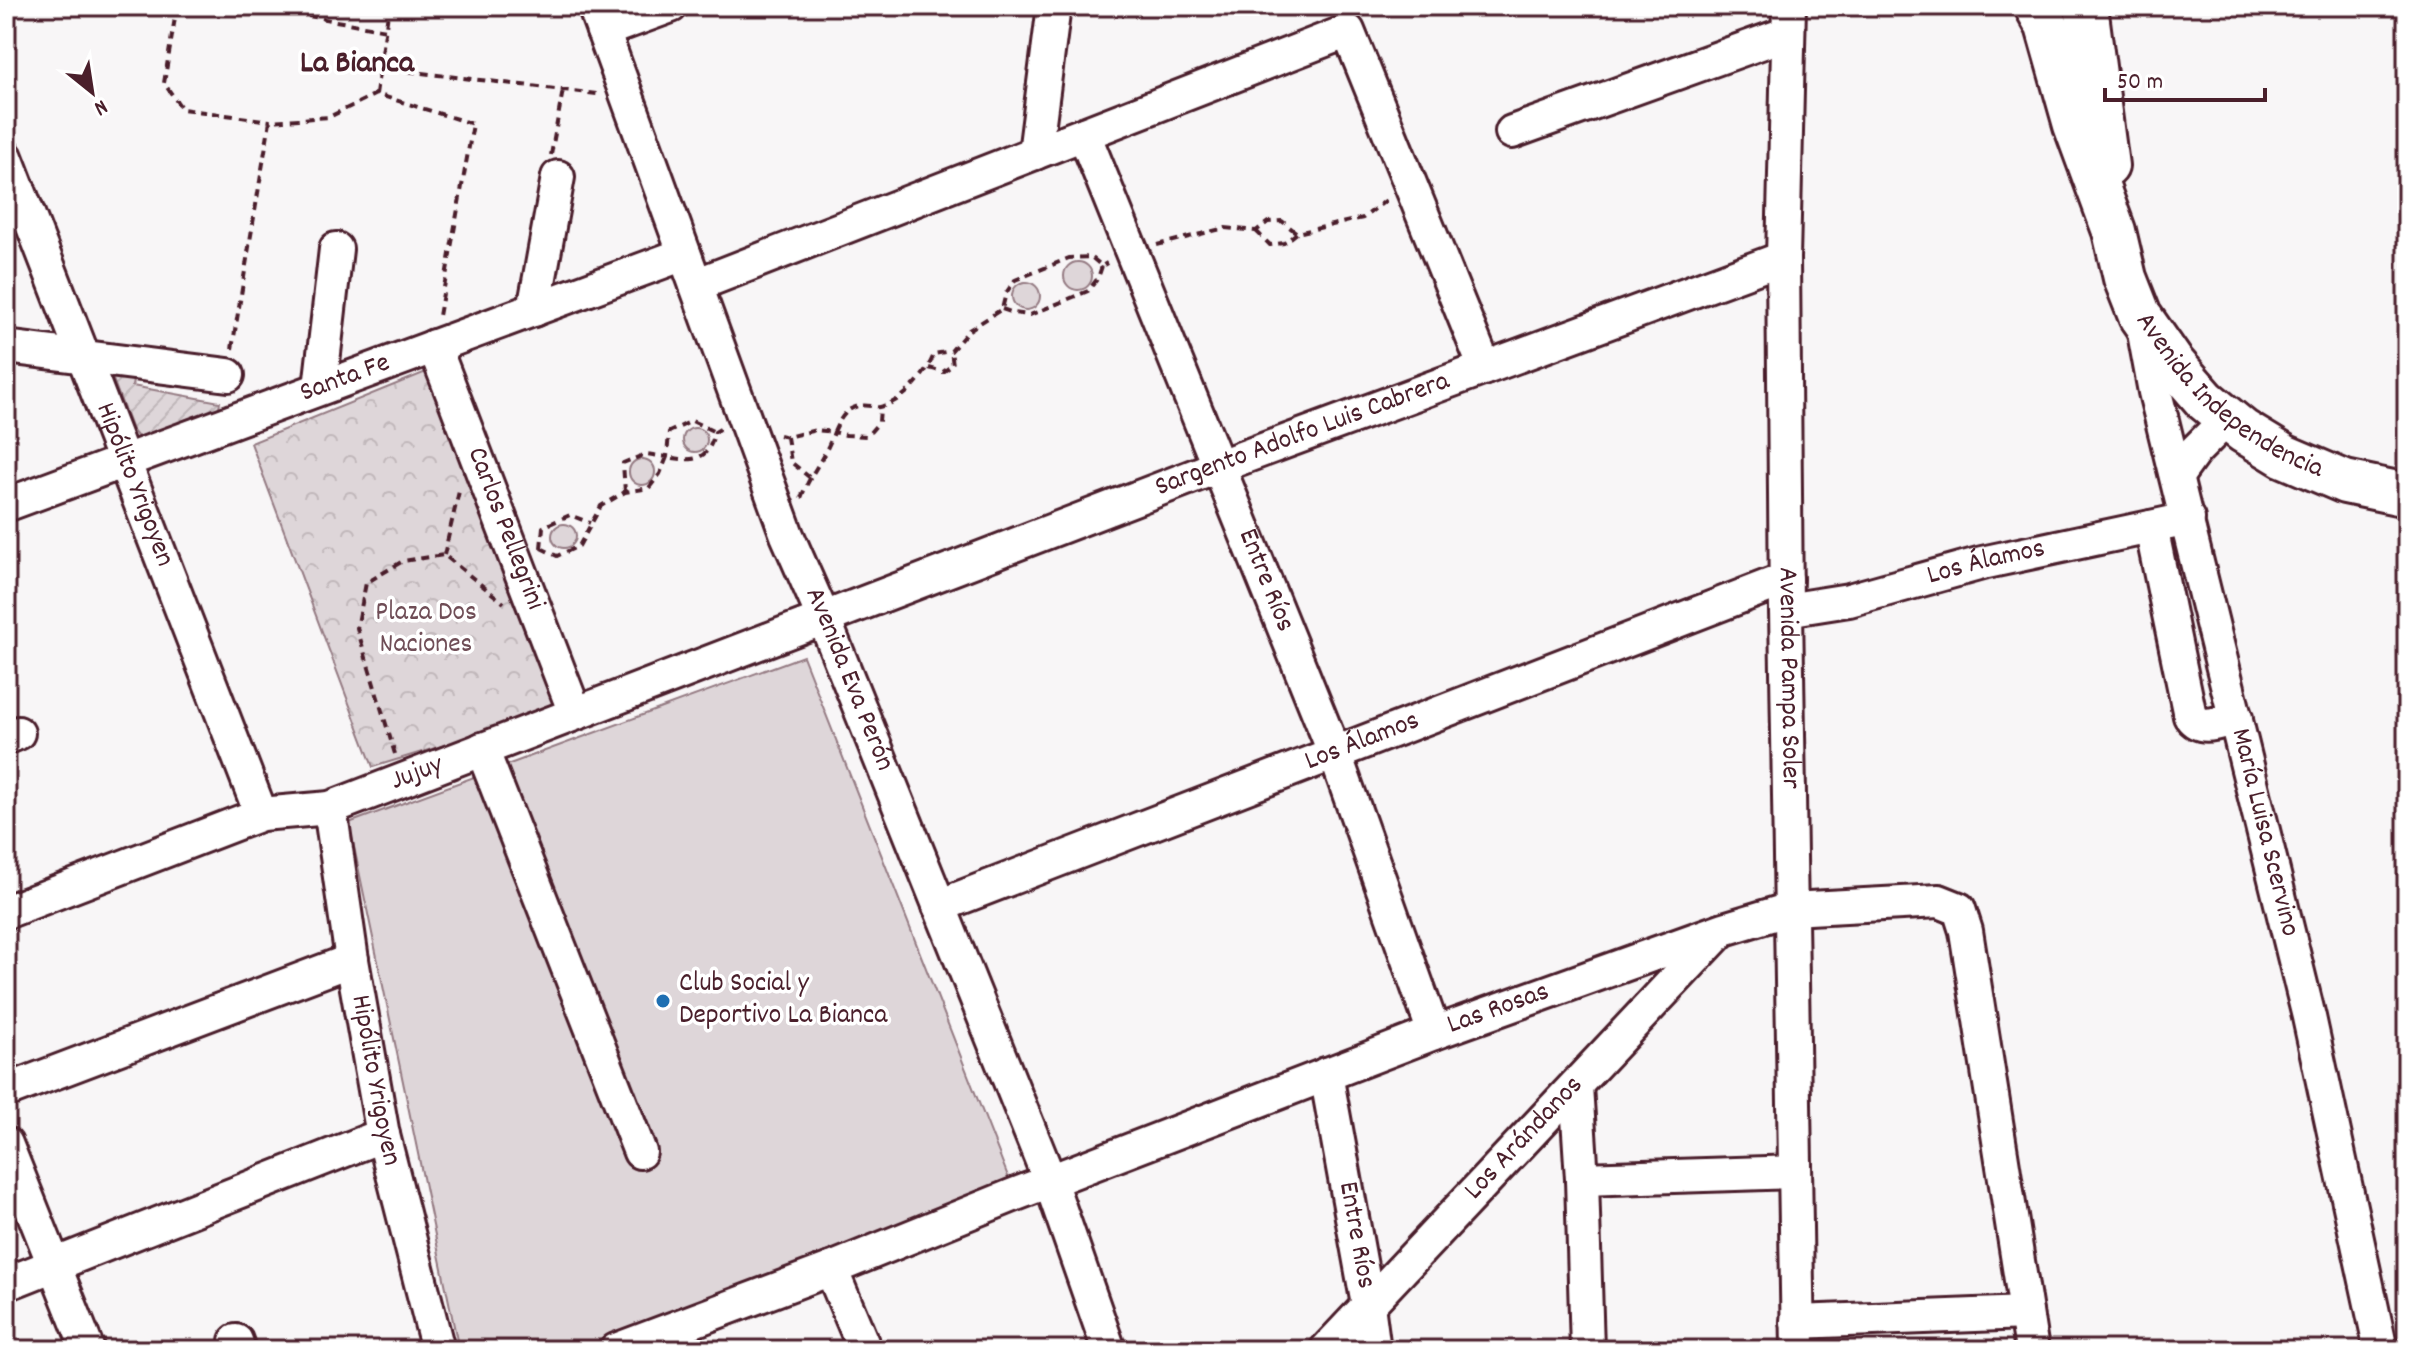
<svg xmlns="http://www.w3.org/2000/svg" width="2413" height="1356" viewBox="0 0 2413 1356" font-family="Dekko,sans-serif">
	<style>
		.grass { fill: #ded6d9; stroke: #947a82; stroke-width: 2 }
		.forest { fill: url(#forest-crowns); stroke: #947a82; stroke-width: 2 }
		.garden { fill: url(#garden-furrows); stroke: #947a82; stroke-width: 2 }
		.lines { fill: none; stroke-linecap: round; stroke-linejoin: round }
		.minor-casing { stroke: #4a1f2b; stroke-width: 38 }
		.major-casing { stroke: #4a1f2b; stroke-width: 48 }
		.path { stroke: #4a1f2b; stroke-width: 4; stroke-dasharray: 8 6; stroke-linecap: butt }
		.minor { stroke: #fff; stroke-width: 32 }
		.major { stroke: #fff; stroke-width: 42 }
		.poi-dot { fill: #1f6fb2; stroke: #fff; stroke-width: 3 }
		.labels { text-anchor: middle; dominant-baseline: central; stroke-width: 7; stroke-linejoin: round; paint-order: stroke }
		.street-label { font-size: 28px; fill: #4a1f2b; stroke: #fff }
		.park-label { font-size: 28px; fill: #6f4d56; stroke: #fff }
		.poi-label { font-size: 28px; fill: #4a1f2b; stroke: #fff; text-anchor: start }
		.quarter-label { font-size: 32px; font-weight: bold; fill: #4a1f2b; stroke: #fff }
	</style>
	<defs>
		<pattern id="forest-crowns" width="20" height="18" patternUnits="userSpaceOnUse" patternTransform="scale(2)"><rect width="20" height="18" fill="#ded6d9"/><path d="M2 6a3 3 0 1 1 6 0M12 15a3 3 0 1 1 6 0" fill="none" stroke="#c0b7ba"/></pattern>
		<pattern id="garden-furrows" width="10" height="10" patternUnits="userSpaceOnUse" patternTransform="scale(2)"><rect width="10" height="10" fill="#ded6d9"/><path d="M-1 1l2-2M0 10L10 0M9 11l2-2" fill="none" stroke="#c0b7ba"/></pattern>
	</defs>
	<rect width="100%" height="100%" fill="#f8f6f7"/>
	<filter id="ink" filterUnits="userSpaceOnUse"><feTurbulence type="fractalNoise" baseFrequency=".0125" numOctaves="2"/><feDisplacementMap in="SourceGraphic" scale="16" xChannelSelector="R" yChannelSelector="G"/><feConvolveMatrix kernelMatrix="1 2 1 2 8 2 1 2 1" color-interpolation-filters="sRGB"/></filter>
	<g filter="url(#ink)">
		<!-- grass -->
		<path class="grass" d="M1064 276a14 14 0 1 1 28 0a14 14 0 1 1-28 0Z
			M1012 296a14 14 0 1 1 28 0a14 14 0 1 1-28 0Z
			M683 440a12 12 0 1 1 24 0a12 12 0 1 1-24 0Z
			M629 472a13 13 0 1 1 26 0a13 13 0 1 1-26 0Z
			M552 536a12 12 0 1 1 24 0a12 12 0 1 1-24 0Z
			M803,656L1009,1179L994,1197L591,1350H459L349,823Z"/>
		<!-- forest -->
		<path class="forest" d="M426,372L455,432L562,709L373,767L251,443Z"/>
		<!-- garden -->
		<path class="garden" d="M109,369L135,370L132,386L220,402L217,417L141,441L132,430Z"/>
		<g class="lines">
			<!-- minor casing -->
			<g class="minor-casing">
				<g id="minor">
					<path id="s1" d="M594,6L787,535L824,619L1050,1181L1109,1350"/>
					<path id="s2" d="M1789,6L1783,258L1786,610L1798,1350"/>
					<path d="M603,31L671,6"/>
					<path d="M1512,132L1788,33"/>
					<path id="s3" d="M1084,134L1335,754L1434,1033"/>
					<path d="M1035,153L1054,6"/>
					<path id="s4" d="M6,157L261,814"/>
					<path d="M696,285L1348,31L1485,368"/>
					<path d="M534,310L558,177"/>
					<path id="s5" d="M2143,327L2155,392L2309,1017L2381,1350"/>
					<path id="s6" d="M434,346L575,713"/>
					<path d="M6,347L228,375"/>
					<path d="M320,388L336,249"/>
					<path d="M2177,476L2195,451L2227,419"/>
					<path id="s7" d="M6,505L684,254"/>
					<path d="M2151,527L2190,716C2201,732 2220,722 2236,718"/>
					<path id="s8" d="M1786,610L1849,600L1982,563L2188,519"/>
					<path d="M6,738L18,733"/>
					<path d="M482,749L640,1152"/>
					<path id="s9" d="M330,808L352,960L383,1135L438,1350"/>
					<path id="s10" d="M939,906L1786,579"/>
					<path id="s11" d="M6,912L261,814L330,808L1217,467L1783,258"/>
					<path id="s12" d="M1326,1074L1368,1305L1374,1350"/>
					<path d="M1576,1086L1582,1179L1587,1350"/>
					<path d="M6,1091L352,960"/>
					<path d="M6,1144L88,1350"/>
					<path d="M1582,1179L1795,1172"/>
					<path d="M831,1269L865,1350"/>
					<path d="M6,1284L383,1135"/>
					<path d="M1797,1322L2026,1313"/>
					<path d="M236,1341L239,1350"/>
					<path id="s13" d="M616,1350L831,1269L1011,1196L1434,1033L1724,929L1790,909L1939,901L1959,909L1966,931L2032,1350"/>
					<path id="s14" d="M1326,1350L1719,933"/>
				</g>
			</g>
			<!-- major casing -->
			<g class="major-casing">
				<g id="major">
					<path id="s15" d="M2036,6L2047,26L2075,125L2114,231L2125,278L2140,316L2172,362L2205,400L2243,431L2284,456L2345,482L2407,495"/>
					<path d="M2086,6L2107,166"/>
				</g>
			</g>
			<!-- path -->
			<path class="path" d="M177,6L164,83L182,109L270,121
				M253,6L386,30
				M380,68L597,94
				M376,94L389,6
				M551,155L563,90
				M1256,231L1270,245L1284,243L1297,233
				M1157,245L1225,228L1256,231L1268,222L1282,221L1297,233L1363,218L1389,198
				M1002,309L1014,313L1030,315L1088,291L1098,278L1102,266
				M232,349L270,121L329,117L376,94L473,124L439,316
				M929,368L943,372L953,365L951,351
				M779,435L787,437L816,430L834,432C842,414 850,403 871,406C876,407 878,408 883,406C905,400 927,374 934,354L951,351L969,330L1002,309L1006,293L1015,280L1069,258L1091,257L1102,266L1107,263
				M787,437L791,462L809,477
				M625,492L623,463L646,454L667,457L669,432L692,421L715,432
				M801,498C810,474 826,456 834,432L846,435L867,436L879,422L880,408
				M541,548L557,556L579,546L601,506L625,492L649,488L660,474L667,457C694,462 708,461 715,432L720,429
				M541,548L543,527L570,515L590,523
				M444,555L460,487
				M395,754L357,628L366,583L403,561L444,555L504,603"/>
			<!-- minor -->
			<use href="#minor" class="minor"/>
			<!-- major -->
			<use href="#major" class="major"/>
		</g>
	</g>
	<!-- markers -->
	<circle class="poi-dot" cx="663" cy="1001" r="8"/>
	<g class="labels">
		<!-- street labels -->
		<g class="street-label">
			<text stroke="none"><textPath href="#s7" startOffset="362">Santa Fe</textPath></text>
			<text stroke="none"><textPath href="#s15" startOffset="450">Avenida Independencia</textPath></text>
			<text stroke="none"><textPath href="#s11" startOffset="1384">Sargento Adolfo Luis Cabrera</textPath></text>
			<text stroke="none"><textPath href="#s4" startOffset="352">Hipólito Yrigoyen</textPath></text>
			<text stroke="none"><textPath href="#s6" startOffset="196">Carlos Pellegrini</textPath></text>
			<text stroke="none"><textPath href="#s8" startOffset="206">Los Álamos</textPath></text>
			<text stroke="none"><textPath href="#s3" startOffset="482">Entre Ríos</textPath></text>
			<text stroke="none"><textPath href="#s2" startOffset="672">Avenida Pampa Soler</textPath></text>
			<text stroke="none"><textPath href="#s1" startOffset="720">Avenida Eva Perón</textPath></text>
			<text stroke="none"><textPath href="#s10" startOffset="454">Los Álamos</textPath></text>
			<text stroke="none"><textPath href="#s11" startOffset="436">Jujuy</textPath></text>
			<text stroke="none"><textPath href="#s5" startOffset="520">María Luisa Scervino</textPath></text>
			<text stroke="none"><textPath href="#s13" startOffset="946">Las Rosas</textPath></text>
			<text stroke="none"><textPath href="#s9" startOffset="276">Hipólito Yrigoyen</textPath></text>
			<text stroke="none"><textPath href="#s14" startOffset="290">Los Arándanos</textPath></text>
			<text stroke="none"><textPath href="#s12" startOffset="164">Entre Ríos</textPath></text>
		</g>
		<!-- park labels -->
		<g class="park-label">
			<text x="426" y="614">Plaza Dos<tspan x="426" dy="32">Naciones</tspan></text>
		</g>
		<!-- poi labels -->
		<g class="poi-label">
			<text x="679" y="985">Club Social y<tspan x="679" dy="32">Deportivo La Bianca</tspan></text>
		</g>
		<!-- quarter labels -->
		<g class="quarter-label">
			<text x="357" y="65">La Bianca</text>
		</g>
	</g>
	<!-- margin -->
	<rect width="2413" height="1356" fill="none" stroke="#fff" stroke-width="32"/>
	<rect x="16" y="16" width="2381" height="1324" fill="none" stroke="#4a1f2b" stroke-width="3" filter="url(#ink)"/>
	<!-- north arrow -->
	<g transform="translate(92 92) rotate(150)" stroke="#ffffff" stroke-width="6" paint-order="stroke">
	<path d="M0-6L14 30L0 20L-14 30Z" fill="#4a1f2b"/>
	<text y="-12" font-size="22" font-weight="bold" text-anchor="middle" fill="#4a1f2b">N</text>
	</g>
	<!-- scale -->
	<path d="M2105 88v12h160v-12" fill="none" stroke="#4a1f2b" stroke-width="4"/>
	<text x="2117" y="88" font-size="24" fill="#4a1f2b" stroke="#ffffff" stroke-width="6" paint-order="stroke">50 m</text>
</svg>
